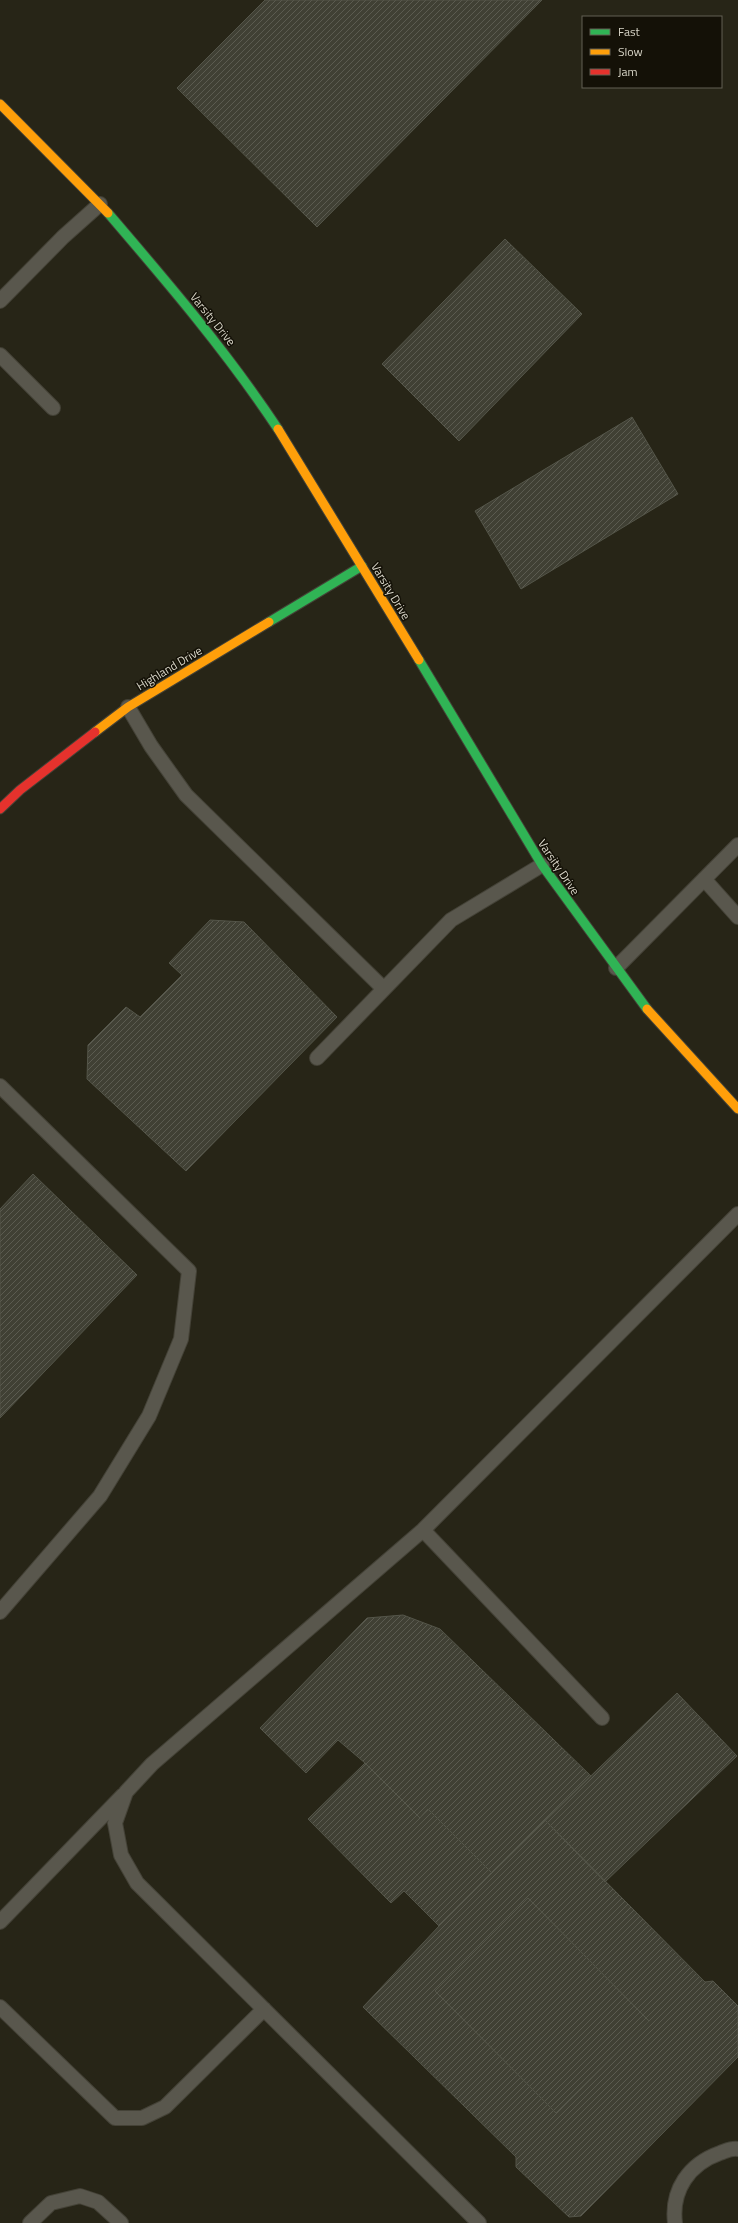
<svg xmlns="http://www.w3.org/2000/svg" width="738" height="2223" viewBox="0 0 738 2223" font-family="'Titillium Web',sans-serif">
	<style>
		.building { fill: url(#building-hatch); stroke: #545549 }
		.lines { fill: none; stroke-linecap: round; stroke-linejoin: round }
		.lane-casing { stroke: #444237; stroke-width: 16 }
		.fast-casing { stroke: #444237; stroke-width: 11 }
		.slow-casing { stroke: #444237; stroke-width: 11 }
		.jam-casing { stroke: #444237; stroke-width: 11 }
		.lane { stroke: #59574d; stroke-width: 14 }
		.fast { stroke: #30b455; stroke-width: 9 }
		.slow { stroke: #ff9f0a; stroke-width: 9 }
		.jam { stroke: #e5322d; stroke-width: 9 }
		.labels { text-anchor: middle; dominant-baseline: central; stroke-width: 3; stroke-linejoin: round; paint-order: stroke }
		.street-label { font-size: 12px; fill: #d9d6c8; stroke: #141107 }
	</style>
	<defs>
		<pattern id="building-hatch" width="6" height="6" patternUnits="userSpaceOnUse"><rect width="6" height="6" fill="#404034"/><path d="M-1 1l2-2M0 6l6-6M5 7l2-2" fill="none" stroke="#5b5b50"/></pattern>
	</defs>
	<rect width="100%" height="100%" fill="#272517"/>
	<!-- building -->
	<path class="building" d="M265,0H542L317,227L177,88Z
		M505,239L582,314L459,441L382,364Z
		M632,417L678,494L521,589L475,511Z
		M210,920L244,922L337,1017L186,1171L87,1079L88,1045L126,1007L140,1017L182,975L169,963Z
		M33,1174L137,1275L0,1418V1209Z
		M403,1615L440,1629L591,1776L492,1873L428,1809L420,1818L365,1763L338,1740L306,1773L260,1728L367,1618Z
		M677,1693L737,1756L605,1882L545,1820Z
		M365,1763L420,1818L428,1809L492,1873L439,1926L404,1891L391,1903L308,1819Z
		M545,1820L705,1982L713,1981L738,2006V2057L581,2216L569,2217L516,2167V2157L363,2007L439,1926Z
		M528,1898L649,2021L556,2113L435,1991Z"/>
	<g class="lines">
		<!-- lane casing -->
		<g class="lane-casing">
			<path id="lane" d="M0,301L63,237L100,204
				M0,355L53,408
				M128,707L151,746L186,795L384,989
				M704,879L738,917
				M616,968L738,845
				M317,1058L451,920L542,865
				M0,1086L189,1271L181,1339L149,1416L100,1496L0,1612
				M423,1530L602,1718
				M0,1922L123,1795
				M0,2007L115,2118H142L165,2107L264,2009
				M30,2223L51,2203L80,2196L98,2202L121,2223
				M479,2223L137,1883L121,1855L115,1823L126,1792L152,1764L423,1530L738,1214
				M675,2223C671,2190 689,2164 720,2153C726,2151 731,2148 738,2149"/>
		</g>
		<!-- fast casing -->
		<g class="fast-casing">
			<path id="fast" d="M108,213C168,283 227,352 278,429
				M269,622L362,566
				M419,660L542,865L647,1009"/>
		</g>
		<!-- slow casing -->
		<g class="slow-casing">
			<path id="slow" d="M0,104L108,213
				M278,429L419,660
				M95,732L128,707L269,622
				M647,1009L738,1109"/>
		</g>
		<!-- jam casing -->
		<g class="jam-casing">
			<path id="jam" d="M0,809L20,790L95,732"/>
		</g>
		<!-- lane -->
		<use href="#lane" class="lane"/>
		<!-- fast -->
		<use href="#fast" class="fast"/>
		<!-- slow -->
		<use href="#slow" class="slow"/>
		<!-- jam -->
		<use href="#jam" class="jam"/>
	</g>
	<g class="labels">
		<!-- street labels -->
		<g class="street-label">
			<text transform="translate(213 319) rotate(51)">Varsity Drive</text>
			<text transform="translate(391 591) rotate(59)">Varsity Drive</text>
			<text transform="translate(169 668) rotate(-31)">Highland Drive</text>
			<text transform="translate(559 867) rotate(56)">Varsity Drive</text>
		</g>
	</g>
	<!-- legend -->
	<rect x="582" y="16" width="140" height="72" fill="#141107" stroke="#636054"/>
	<rect x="590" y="29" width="20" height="6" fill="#30b455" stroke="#636054"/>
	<text x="618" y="36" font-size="12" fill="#d9d6c8">Fast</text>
	<rect x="590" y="49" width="20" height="6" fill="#ff9f0a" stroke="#636054"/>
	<text x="618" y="56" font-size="12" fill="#d9d6c8">Slow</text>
	<rect x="590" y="69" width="20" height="6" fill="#e5322d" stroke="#636054"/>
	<text x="618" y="76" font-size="12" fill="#d9d6c8">Jam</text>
</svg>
